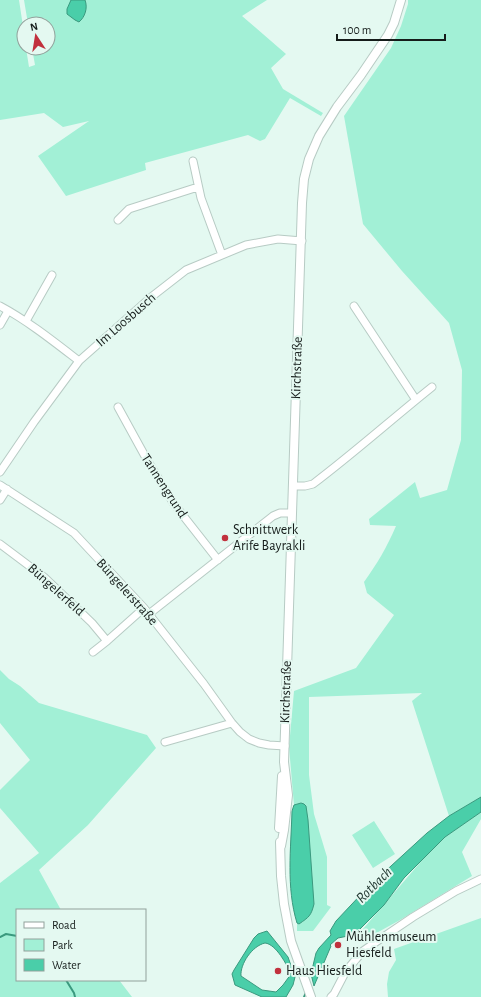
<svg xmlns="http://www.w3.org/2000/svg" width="481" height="997" viewBox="0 0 481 997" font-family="'Alegreya Sans',sans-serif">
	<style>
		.green { fill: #a2f0d6 }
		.water { fill: #4acea9; stroke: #3a997e; fill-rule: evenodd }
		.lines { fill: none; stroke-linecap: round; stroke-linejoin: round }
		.stream { stroke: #3a997e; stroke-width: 2 }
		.minor-casing { stroke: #b7cbc4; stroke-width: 9 }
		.tertiary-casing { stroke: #b7cbc4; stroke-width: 10 }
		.minor { stroke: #fff; stroke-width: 7 }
		.tertiary { stroke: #fff; stroke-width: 8 }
		.poi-dot { fill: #c1313d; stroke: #e4f9f1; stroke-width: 1.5 }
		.labels { text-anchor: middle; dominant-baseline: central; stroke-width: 4; stroke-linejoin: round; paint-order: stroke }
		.street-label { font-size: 14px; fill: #151c1a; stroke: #e4f9f1 }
		.poi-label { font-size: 14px; fill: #151c1a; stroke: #e4f9f1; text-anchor: start }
		.water-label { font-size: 15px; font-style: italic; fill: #1d332c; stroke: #e4f9f1 }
	</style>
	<rect width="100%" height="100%" fill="#e4f9f1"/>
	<!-- green -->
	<path class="green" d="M0,0H19L24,33V48H26L29,67L35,65L32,48H48V24H28L24,0H267L242,16L286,54L271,68L283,89L323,113L321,116L290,98L265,139L260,141L248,135L145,163L146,170L66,196L38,156L89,121L63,127L44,113L0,120Z
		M408,0H481V797L449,816L412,701L422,693L309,697V775L314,814L327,857V905L331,907L313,931H297V923L299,924L301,803L294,805L289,747L294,691L356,668L394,615L367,593L364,582C377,564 387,547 396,526L370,525L369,519L415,482L420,498L447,490L461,440L462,370L449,323L402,271L363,224L344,116L391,48L401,26L408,4Z
		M0,670L9,679L20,686L39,703L147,735L156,748L88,825L39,870L61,910H17V980H119L132,997H0V883L39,853L0,808V790L30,760L0,723Z
		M481,812V819L462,852L472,876L400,920L371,936L363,929L430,851L445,837Z
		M374,821L395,854L373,868L352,835Z
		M481,918V997H388L387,984L389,972L396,960L394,949Z"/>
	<!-- water -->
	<path class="water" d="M71,0H85C88,8 85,17 79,22L75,20L67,14V9Z
		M481,797V812L445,837L404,878L384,905L357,932L353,935L338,938L330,945L331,946L314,986L311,974L316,953L319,948L331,935L330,931L336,921L367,888L427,833L449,816Z
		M301,803L304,804L306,806L308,820L314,904C311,916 309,917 299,924L297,923C286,887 291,848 292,811L294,805Z
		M267,931L288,957L295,977L293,985L286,997H262L235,985L232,974L234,970L254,938L258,934ZM265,943C276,944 287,965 291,974L283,985L276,992L262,990L241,976C240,964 252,946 265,943Z"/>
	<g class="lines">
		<!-- stream -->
		<path class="stream" d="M0,937L6,934L17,936
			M66,980L74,993L75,997
			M304,997L306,992"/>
		<!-- minor casing -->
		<g class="minor-casing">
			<path id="minor" d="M193,161L201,198L222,255
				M118,220L129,209L198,187
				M0,306C28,321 53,341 79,361
				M354,306L416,400
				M26,321L52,275
				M0,325L8,311
				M118,407L146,458L174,504L218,560
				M0,472L34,422L79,361L150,298L186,270L246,245L278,239L302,241
				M0,485L74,533L144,608L204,684L232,723L240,732L249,739L259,743L269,745L285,746
				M293,486H305L313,484C354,453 392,419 432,387
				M0,500L7,489
				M0,544L44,577L92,623L107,641
				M149,614L273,516L280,513H291
				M93,652L107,641L144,608
				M165,742L232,723
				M331,997L334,994L346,971L363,951L373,944L413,917L456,891L481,879"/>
		</g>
		<!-- tertiary casing -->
		<g class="tertiary-casing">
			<path id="tertiary" d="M279,828L282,776
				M280,842L281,876L284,904L291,941L311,997
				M281,846L284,830L288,795L284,762L286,700L302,203L304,179L309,159L319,136L337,107L361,75L388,35L394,23L401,0"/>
		</g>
		<!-- minor -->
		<use href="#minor" class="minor"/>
		<!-- tertiary -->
		<use href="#tertiary" class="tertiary"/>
	</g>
	<!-- markers -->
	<g class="poi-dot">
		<circle cx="225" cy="538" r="4"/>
		<circle cx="338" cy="945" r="4"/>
		<circle cx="278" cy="971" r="4"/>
	</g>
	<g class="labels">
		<!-- street labels -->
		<g class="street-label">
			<text transform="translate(126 320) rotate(-41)">Im Loosbusch</text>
			<text transform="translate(297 368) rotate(-88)">Kirchstraße</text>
			<text transform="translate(164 486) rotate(57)">Tannengrund</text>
			<text transform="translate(56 590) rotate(42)">Büngelerfeld</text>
			<text transform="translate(127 592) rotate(48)">Büngelerstraße</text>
			<text transform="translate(286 692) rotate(-88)">Kirchstraße</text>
		</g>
		<!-- poi labels -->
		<g class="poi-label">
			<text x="233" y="530">Schnittwerk<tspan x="233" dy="16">Arife Bayrakli</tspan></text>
			<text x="346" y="937">Mühlenmuseum<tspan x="346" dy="16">Hiesfeld</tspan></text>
			<text x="286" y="971">Haus Hiesfeld</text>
		</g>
		<!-- water labels -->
		<g class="water-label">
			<text transform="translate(374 885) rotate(-45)">Rotbach</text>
		</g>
	</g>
	<!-- legend -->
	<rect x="16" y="909" width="130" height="72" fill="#e4f9f1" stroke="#91a19b"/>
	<rect x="24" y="922" width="20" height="6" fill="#ffffff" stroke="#91a19b"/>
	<text x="52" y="929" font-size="12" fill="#151c1a">Road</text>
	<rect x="24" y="939" width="20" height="12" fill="#a2f0d6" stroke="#91a19b"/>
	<text x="52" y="949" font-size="12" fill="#151c1a">Park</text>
	<rect x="24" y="959" width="20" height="12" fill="#4acea9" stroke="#91a19b"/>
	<text x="52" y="969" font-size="12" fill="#151c1a">Water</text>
	<!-- north arrow -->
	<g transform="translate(36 36) rotate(348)"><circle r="19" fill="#e4f9f1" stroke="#91a19b"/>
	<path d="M0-3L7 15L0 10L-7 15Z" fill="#c1313d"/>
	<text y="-6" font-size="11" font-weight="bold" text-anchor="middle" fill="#151c1a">N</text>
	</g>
	<!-- scale -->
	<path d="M337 34v6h108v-6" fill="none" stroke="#151c1a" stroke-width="2"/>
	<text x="343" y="34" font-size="12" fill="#151c1a" stroke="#e4f9f1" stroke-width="3" paint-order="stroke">100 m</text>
</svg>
